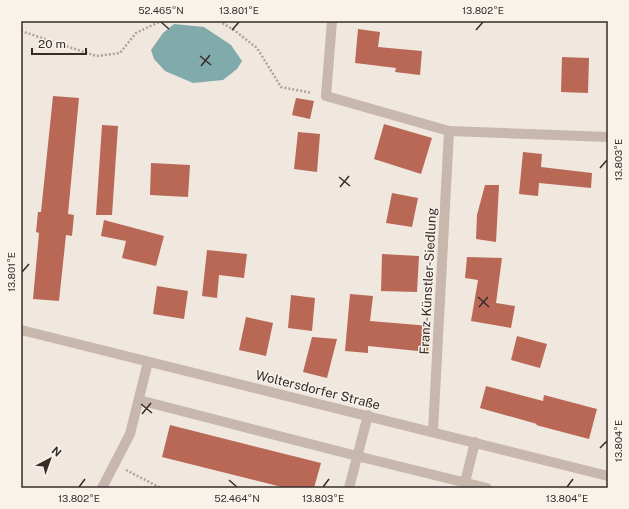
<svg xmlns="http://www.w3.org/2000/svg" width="629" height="509" viewBox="0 0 629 509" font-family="'Public Sans',sans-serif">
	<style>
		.water { fill: #81aaaa }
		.building { fill: #b96855 }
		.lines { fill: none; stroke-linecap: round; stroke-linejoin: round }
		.path { stroke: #b3a197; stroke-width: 2.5; stroke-dasharray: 2 2; stroke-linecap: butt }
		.minor { stroke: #c7b7ac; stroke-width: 10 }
		.ticks { fill: none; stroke: #362d2a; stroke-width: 1.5 }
		.labels { text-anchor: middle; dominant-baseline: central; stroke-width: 3; stroke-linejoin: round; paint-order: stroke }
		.street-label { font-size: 13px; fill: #362d2a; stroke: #f8f2eb }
		.neatline { fill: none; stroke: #362d2a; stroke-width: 1.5 }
		.ticks-label { font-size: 10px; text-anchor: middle; fill: #362d2a }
	</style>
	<rect width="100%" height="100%" fill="#f0e7df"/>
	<!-- water -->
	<path class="water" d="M174,24L204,27L231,45L242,61L237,69L223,80L193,83L165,71L154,59L151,50L163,33Z"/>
	<!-- building -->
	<path class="building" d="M358,29L380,32L378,47L422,51L420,75L395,72L396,68L355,63Z
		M562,57L589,58L588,93L561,92Z
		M53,96L79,98L68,214L74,215L72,236L66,235L59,301L33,299L39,233L36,232L38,212H41Z
		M296,98L314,101L310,119L292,115Z
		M384,124L432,138L421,174L374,159Z
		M102,125L118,126L112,215H96Z
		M298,132L320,134L317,172L294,169Z
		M523,152L542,154L541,167L592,173L591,188L539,183L538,196L519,194Z
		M151,163L190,165L188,197L150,195Z
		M485,185H499L496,242L476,239L477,215Z
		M392,193L418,198L412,227L386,223Z
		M104,220L164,236L156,266L122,258L126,241L101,236Z
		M207,250L247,254L244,278L219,275L217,298L202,296Z
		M382,254L419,256L417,292L381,291Z
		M467,257L502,258L496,303L515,306L511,328L471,321L478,280L465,278Z
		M157,286L188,291L184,319L153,314Z
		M350,294L373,296L370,321L430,326L428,352L368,346V353L345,351Z
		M291,295L315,298L312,331L288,328Z
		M246,317L273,323L266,356L239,350Z
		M517,336L547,344L540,368L511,360Z
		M312,337L337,339L327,378L303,372Z
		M486,386L543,401L544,395L597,409L589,439L536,425L537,424L480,408Z
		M170,425L321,463L314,488H286L162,457Z"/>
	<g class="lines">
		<!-- path -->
		<path class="path" d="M219,21L234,30L257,48L281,87L312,93
			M21,31L96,56L120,53L136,33L161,21
			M126,470L161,488"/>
		<!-- minor -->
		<path class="minor" d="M332,21L326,96L449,131L608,137
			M21,330C217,378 413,426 608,476
			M139,400L357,456L487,488
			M433,431L449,131
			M465,482L475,442
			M102,488L130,434L148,362
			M349,488L368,415"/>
	</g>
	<!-- ticks -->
	<path class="ticks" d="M161,22L169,29M232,30L239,22M476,30L483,22M200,56L211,65M201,66L210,55M600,168L607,160M339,177L350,186M340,187L349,176M22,272L29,264M478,297L489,307M479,307L488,297M141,404L152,413M142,414L151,403M600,448L607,441M229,480L237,487M79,487L85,479M323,487L329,479M567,487L573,479"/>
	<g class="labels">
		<!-- street labels -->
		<g class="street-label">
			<text transform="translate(428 281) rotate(-87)">Franz-Künstler-Siedlung</text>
			<text transform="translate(318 390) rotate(14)">Woltersdorfer Straße</text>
		</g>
	</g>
	<!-- border -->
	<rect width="629" height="509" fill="none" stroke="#f8f2eb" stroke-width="44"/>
	<!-- north arrow -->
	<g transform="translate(50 459) rotate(41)" stroke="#f8f2eb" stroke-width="3" paint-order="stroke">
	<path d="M0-3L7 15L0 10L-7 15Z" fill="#362d2a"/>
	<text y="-6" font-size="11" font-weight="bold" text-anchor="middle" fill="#362d2a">N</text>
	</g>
	<!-- scale -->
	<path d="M32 48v6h54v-6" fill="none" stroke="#362d2a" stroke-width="2"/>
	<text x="38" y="48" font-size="12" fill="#362d2a" stroke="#f8f2eb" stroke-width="3" paint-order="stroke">20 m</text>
	<rect x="22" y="22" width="585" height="465" class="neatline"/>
	<g class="ticks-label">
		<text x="161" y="14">52.465°N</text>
		<text x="239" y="14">13.801°E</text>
		<text x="483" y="14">13.802°E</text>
		<text transform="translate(618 160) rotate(-90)" y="4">13.803°E</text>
		<text transform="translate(11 272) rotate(-90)" y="4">13.801°E</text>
		<text transform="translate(618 441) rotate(-90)" y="4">13.804°E</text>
		<text x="79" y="502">13.802°E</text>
		<text x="237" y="502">52.464°N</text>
		<text x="323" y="502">13.803°E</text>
		<text x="567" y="502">13.804°E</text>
	</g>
</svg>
